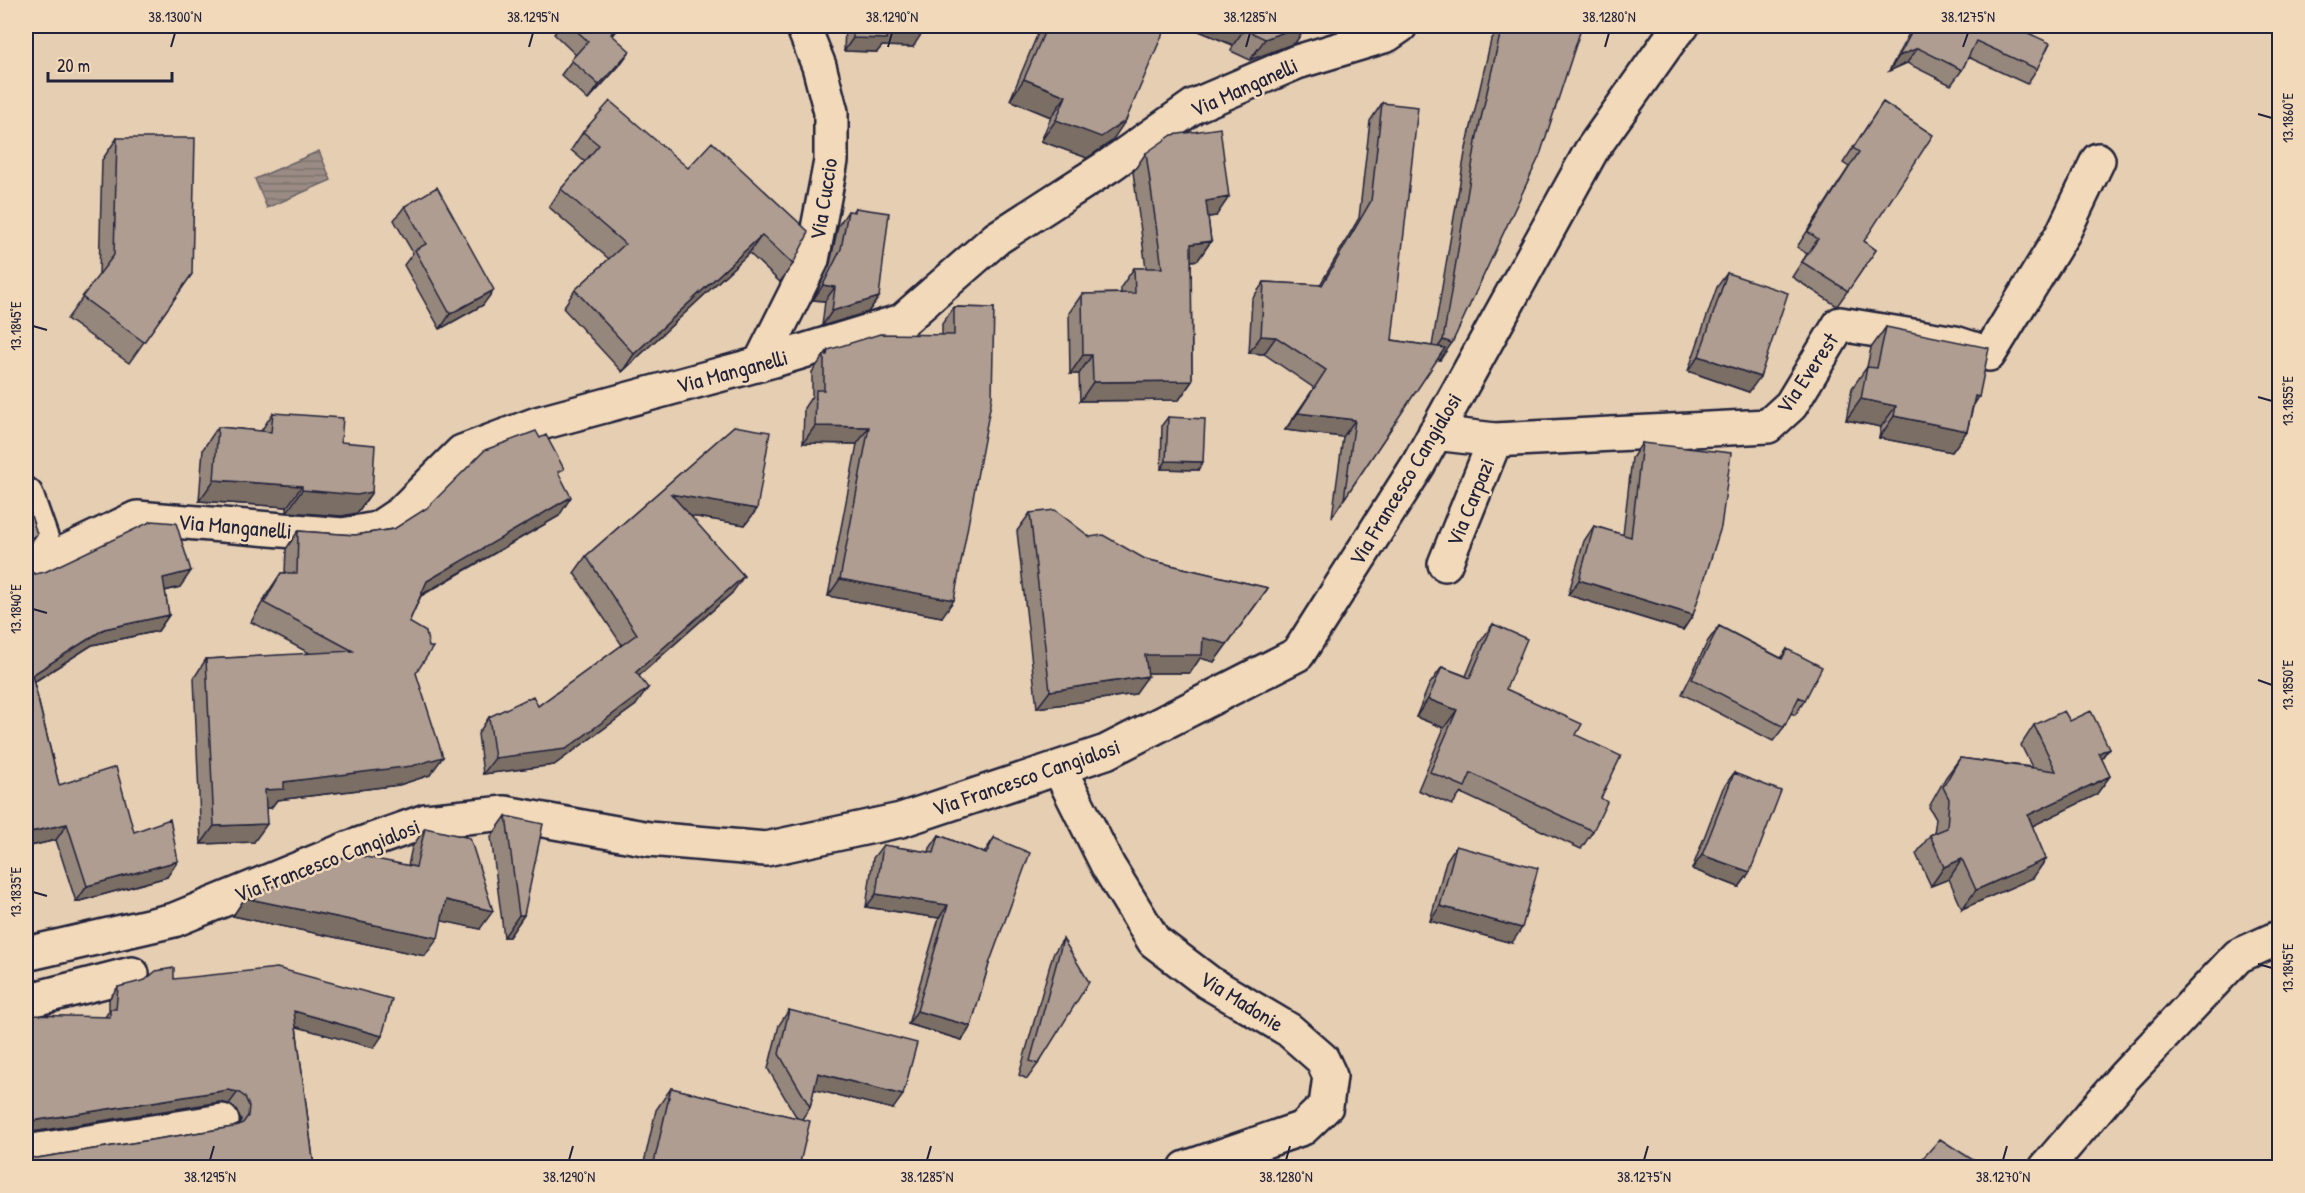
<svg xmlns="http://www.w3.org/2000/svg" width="2305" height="1193" viewBox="0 0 2305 1193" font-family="'Patrick Hand',sans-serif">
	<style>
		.water { fill: url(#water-rules); stroke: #6a6267; stroke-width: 1.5 }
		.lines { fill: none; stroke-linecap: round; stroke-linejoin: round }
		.minor-casing { stroke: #22223b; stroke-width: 38 }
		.minor { stroke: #f1d9b9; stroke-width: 33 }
		.wall { fill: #96877c; stroke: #22223b; stroke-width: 1.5 }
		.shaded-wall { fill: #7a6e65; stroke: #22223b; stroke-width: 1.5 }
		.building { fill: #ae9d90; stroke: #22223b; stroke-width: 1.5 }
		.ticks { fill: none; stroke: #22223b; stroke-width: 2 }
		.labels { text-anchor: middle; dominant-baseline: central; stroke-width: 5; stroke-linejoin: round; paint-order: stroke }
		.street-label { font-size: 22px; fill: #22223b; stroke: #f1d9b9 }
		.neatline { fill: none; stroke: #22223b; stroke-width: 2 }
		.ticks-label { font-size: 15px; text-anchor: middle; fill: #22223b }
	</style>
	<defs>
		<pattern id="water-rules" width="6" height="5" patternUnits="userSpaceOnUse" patternTransform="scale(1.5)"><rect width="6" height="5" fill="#9a8c84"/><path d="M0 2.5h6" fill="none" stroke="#7d726d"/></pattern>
	</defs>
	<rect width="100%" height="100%" fill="#e5ceb2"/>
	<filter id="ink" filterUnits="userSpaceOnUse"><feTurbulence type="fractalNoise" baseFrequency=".0167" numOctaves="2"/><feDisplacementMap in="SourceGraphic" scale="12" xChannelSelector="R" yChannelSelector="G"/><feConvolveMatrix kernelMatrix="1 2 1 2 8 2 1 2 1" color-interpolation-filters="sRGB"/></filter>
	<g filter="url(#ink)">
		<!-- water -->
		<path class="water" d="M319,151L331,180L267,208L255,179Z"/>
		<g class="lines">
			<!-- minor casing -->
			<g class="minor-casing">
				<path id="minor" d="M760,364L812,260L831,161V112L819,66L803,26
					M1435,433L1495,440L1768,426L1791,405L1840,324L1955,343L1989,354L2063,233L2098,160
					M26,495L49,560
					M1445,564L1495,440
					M26,571L137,518L343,535L377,529L401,513L462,452L537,424L774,360L902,321L997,238L1110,165L1194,106L1297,62L1387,35L1400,26
					M1059,768L1108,866L1154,941L1208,982L1289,1030L1322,1059L1330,1076L1326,1106L1303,1128L1186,1168
					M26,954L174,920L347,849L426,821L505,813L649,839L766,849L901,820L1106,752L1298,654L1418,465L1591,151L1676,31L1682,26
					M26,1001L132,974
					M26,1152L222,1121
					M2046,1168L2123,1078L2238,956L2280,937"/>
			</g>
			<!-- minor -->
			<use href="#minor" class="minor"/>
		</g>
		<!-- wall -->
		<path class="wall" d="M560,26H621L613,35L619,66L588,100L561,75L576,55L554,34Z
			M845,26H923L913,47L882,46L877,52L844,51Z
			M1041,26H1166L1112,141L1087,158L1041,141L1051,117L1010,100Z
			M1187,26H1307L1295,43L1250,60L1231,51L1233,45Z
			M1501,26H1513L1518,27V26H1582L1440,360L1437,359L1332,517L1343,437L1285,430L1314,388L1264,354L1249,353L1252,299L1264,282L1320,285L1359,218L1370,121L1382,103L1392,340L1432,346L1465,153L1491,40Z
			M1913,26H2013L2037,69L2027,84L1968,57L1962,70L1951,85L1907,63L1889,71Z
			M1883,102L1864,241L1876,250L1837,306L1792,277L1807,254L1797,247L1849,167L1843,163Z
			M583,132L688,168L793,264L780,282L749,253L622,372L563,308L575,290L609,259L549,207L561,189L585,162L571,150Z
			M117,138L192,274L129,363L67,319L99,275L102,160Z
			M1146,153L1216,216L1208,217L1211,241L1198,260L1191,261L1192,381L1179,400L1080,401L1079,374H1070L1069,313L1082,294L1121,293V287L1134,268H1146L1133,172Z
			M405,206L483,305L440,329L404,265L413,253L394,220Z
			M855,208L879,297L868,312L822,326L825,301L813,300L830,264L838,226L848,211L852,212Z
			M1727,273L1749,392L1688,371L1717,287Z
			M954,307L994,308L942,617L828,596L857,444L803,443L804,408L812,396V372L828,350L942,335V324Z
			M1886,327L1973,407L1967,431L1952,452L1879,438L1881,427L1846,420L1852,388L1867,367L1871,348Z
			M273,413L341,442L372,492L357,513L342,516L287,512V507L199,501L203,449L218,427L261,431Z
			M1168,417L1198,470L1161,469L1162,425Z
			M734,426L757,509L745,525L691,516L732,593L639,676L636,705L554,765L483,774L478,734L489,717L538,706L622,645L574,573L586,556Z
			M1642,443L1693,615L1683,630L1568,595L1584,541L1594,526L1623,535L1632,458Z
			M559,476V516L421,596L409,622L430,775L399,785L277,800L271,808H266L254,842L201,844L194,678L206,659L311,654L251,622L269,591L281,573H285L286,549L298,531L355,535L394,529Z
			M1030,513L1145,559L1268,588L1214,662L1200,658L1190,673H1147L1135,694L1037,708L1017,531Z
			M35,574L180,587L165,591L169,615L158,631L92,645L34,682L59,785L134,832L167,877L76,902L56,840L26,847Z
			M1493,624L1506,689L1576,735L1601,798L1593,831L1581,849L1461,793L1452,805L1418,790L1444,728L1416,717L1429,685L1442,667L1466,676L1480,642Z
			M1719,626L1781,658L1787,649L1805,700L1795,715L1791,713L1784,727L1773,741L1682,694L1708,641Z
			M2070,721L2109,748L2102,758L2110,776L2096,795L2032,826L2046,859L2033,878L1962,909L1949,879L1931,886L1916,854L1930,835L1934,833L1936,819L1929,807L1946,777L1960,758L2032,767L2021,745L2034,725Z
			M1734,773L1750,872L1739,887L1692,869L1723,788Z
			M506,816L524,915L509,937H504L491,837Z
			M425,828L480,929L441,920L425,956L233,916L245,898L408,866L412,847Z
			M939,835L984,853L994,838L989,964L971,1026L962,1040L908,1024L939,918L866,907L873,858L883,845L929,852L930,848Z
			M1456,846L1512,943L1430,921L1446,861Z
			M1063,939L1038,1064L1027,1079L1019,1075L1053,954Z
			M174,979L374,1048L296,1026L314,1167H26L27,1157L37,1158L233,1127L240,1124L241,1119L236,1109L229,1104L220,1102L105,1017L109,1011V999L118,987Z
			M789,1010L893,1109L814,1089L810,1107L802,1119L799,1167H643L656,1110L671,1088L797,1118L768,1069L779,1025Z"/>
		<!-- shaded-wall -->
		<path class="shaded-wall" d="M618,26H621L601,48L611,34Z
			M1187,26H1247L1233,45Z
			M1300,26H1307L1295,43L1250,60L1265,39Z
			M887,32L922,33L913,47L882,46L877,52L844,51L853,38Z
			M1918,48L1907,63L1889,71L1899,56Z
			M630,51L619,66L588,100L599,85Z
			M1024,79L1066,96L1051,117L1010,100Z
			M1056,120H1126L1112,141L1087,158L1041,141Z
			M1229,197L1216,216L1193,219L1206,201Z
			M762,235L749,253L622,372L634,354Z
			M1211,241L1198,260L1178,263L1191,244Z
			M823,285L835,287L825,301L813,300Z
			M494,290L483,305L440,329L450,314Z
			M879,297L868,312L822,326L832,311Z
			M1261,336L1276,337L1264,354L1249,353Z
			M1443,340L1452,343L1440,360L1431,357Z
			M1083,355H1092L1079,374H1070Z
			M1699,356L1760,377L1749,392L1688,371Z
			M1192,381L1179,400L1080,401L1093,382Z
			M1975,396L1979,397L1965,419Z
			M1861,399L1896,406L1881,427L1846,420Z
			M1298,413L1355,420L1343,437L1285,430Z
			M1894,416L1967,431L1952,452L1879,438Z
			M815,426L869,427L857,444L803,443Z
			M1166,461L1203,462L1198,470L1161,469Z
			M214,480L302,486L287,507L199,501Z
			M302,490L372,492L357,513L342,516L287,512Z
			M671,494L757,509L745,525L660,511Z
			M571,497L559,516L414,599L427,581Z
			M37,534L26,550V542Z
			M191,571L180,587L152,594L163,578Z
			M744,576L732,593L624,689L636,672Z
			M840,579L954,600L942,617L828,596Z
			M1579,580L1693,615L1683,630L1568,595Z
			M1268,588L1214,662L1200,658L1190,673H1132L1145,655L1203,638Z
			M169,615L158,631L92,645L26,687L32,675L104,629Z
			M1148,676L1135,694L1037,708L1050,691Z
			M648,688L636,705L554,765L483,774L495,758Z
			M1428,699L1457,710L1444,728L1416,717Z
			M2109,748L2095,767L2099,753Z
			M443,757L430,775L399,785L277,800L271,808H252L265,790L284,782Z
			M2110,776L2096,795L2014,835L2028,815Z
			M67,824L56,840L26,847V833Z
			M267,824L254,842L201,844L214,826Z
			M1702,855L1750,872L1739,887L1692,869Z
			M1962,859L1949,879L1931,886L1944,867Z
			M2046,859L2033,878L1962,909L1976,890Z
			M178,861L167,877L76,902L87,886Z
			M876,894L948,905L939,918L866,907Z
			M245,898L438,938L425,956L233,916Z
			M446,900L493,911L480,929L433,919Z
			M1440,906L1522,928L1512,943L1430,921Z
			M519,915H524L509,937H504Z
			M294,1011L382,1036L374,1048L286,1024Z
			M917,1011L971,1026L962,1040L908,1024Z
			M818,1073L903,1095L893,1109L808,1088Z
			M228,1090L238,1092L229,1104L220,1102L26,1133V1124L32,1121Z"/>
		<!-- building -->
		<path class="building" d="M571,26H618L611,34L630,51L599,85L571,60L588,41Z
			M853,26H923L922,33L887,32L886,39L853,38Z
			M1047,26H1166L1126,120L1101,137L1056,120L1066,96L1024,79Z
			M1247,26H1300L1265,39L1246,30Z
			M1502,26H1513L1526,28V26H1582L1540,155L1452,343L1443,340L1477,136Z
			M1915,26H2013L2050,43L2037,69L1976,41L1962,70L1918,48L1899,56Z
			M610,101L688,168L712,142L808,231L807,236L793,264L762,235L634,354L575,290L625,244L561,189L599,145L583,132Z
			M1883,102L1933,135L1864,241L1876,250L1848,291L1802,262L1818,239L1808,232L1859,152L1853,148Z
			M1382,103L1418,107L1392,340L1445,348L1344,499L1355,420L1298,413L1326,370L1276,337L1261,336L1264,282L1322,285L1371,201Z
			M1220,128L1229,197L1206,201L1211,241L1191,244L1192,381L1093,382L1092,355H1083L1082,294L1135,293L1134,268H1162L1146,153L1172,135Z
			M117,138H195L192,274L144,342L82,297L114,255Z
			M437,187L494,290L450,314L415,250L426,244L405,206Z
			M855,208L889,213L879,297L832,311L835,287L823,285L841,249L848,211L855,212Z
			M1727,273L1788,293L1760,377L1699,356Z
			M954,307L994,308L992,397L954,600L840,579L869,427L815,426L816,390H824V355H827L828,350L880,334L954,335Z
			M1886,327L1989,348L1979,397L1975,396L1967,431L1894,416L1896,406L1861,399L1867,367L1877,368Z
			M273,413L343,418L341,442L375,445L372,492L357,495L302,490V486L214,480L218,427L271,432Z
			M1168,417L1205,419L1203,462L1166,461Z
			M734,426L770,432L757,509L671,494L744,576L636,672L648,688L566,749L495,758L489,717L533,696L538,706L637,634L586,556Z
			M536,431L540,438L546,435L564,469L558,472L571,497L427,581L409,622L426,632L429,647H433L416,673L443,757L412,766L284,782V789L265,790L267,824L214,826L206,659L353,651L264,603L281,573H297L298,531L355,535L394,529L427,508L485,450Z
			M1642,443L1731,453L1721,527L1693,615L1579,580L1594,526L1631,537Z
			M26,500L37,534L26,542Z
			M1055,510L1090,537L1103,535L1145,559L1268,588L1227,644L1203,638L1202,655H1145L1148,676L1050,691L1030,513Z
			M152,521L176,523L191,571L163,578L169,615L104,629L32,675L59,785L116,767L134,832L170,819L178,861L87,886L67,824L26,833V569L35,574L45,572Z
			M1493,624L1527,639L1506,689L1582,724L1576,735L1621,756L1601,798L1607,802L1593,831L1471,773L1465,787L1430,772L1457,710L1428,699L1442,667L1470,678Z
			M1719,626L1782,659L1787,649L1822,667L1805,700L1799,697L1784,727L1692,679Z
			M2064,711L2070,721L2091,711L2109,748L2099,753L2110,776L2028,815L2046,859L1976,890L1962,859L1944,867L1930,835L1947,828L1949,799L1943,787L1960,758L2056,771L2034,725Z
			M1734,773L1781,791L1750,872L1702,855Z
			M506,816L543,824L524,915H519Z
			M425,828L470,838L493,911L446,900L438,938L245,898L351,854L416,867Z
			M939,835L986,854L994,838L1030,853L989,964L971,1026L917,1011L948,905L876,894L883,845L934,853Z
			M1456,846L1538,868L1522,928L1440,906Z
			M1063,939L1089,982L1038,1064L1030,1061Z
			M174,968V979L277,968L392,999L382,1036L294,1011L314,1167H26V1156L27,1157L37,1158L233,1127L243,1123L248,1116L249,1106L245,1097L238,1092L228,1090L32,1121L26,1124V1015L110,1017V1009H116L118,987L145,980L156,971Z
			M789,1010L917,1043L903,1095L818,1073L810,1107L779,1054Z
			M671,1088L810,1121L799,1167H653Z
			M1940,1139L1984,1167H1915Z"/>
	</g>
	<!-- ticks -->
	<path class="ticks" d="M171,47L175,33M529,47L533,33M888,47L892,33M1246,47L1250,33M1605,47L1609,33M1963,47L1968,33M2258,114L2272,118M33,326L47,330M2258,397L2272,401M33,609L47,613M2258,680L2272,685M33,892L47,896M2258,964L2272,968M210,1160L214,1146M569,1160L573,1146M927,1160L931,1146M1286,1160L1290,1146M1644,1160L1648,1146M2003,1160L2007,1146"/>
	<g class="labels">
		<!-- street labels -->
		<g class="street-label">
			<text transform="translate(1244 87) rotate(-24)">Via Manganelli</text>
			<text transform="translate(823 199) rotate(-81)">Via Cuccio</text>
			<text transform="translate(732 371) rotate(-15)">Via Manganelli</text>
			<text transform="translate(1807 373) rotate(-56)">Via Everest</text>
			<text transform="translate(1405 479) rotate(-59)">Via Francesco Cangialosi</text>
			<text transform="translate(1470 502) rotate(-68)">Via Carpazi</text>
			<text transform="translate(235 526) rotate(5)">Via Manganelli</text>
			<text transform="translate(1026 777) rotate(-19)">Via Francesco Cangialosi</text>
			<text transform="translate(327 860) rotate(-21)">Via Francesco Cangialosi</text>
			<text transform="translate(1242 1001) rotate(32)">Via Madonie</text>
		</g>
	</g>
	<!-- margin -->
	<rect width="2305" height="1193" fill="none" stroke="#f1d9b9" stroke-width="66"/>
	<!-- scale -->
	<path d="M48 72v9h124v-9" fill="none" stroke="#22223b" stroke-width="3"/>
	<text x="57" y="72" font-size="18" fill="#22223b" stroke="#f1d9b9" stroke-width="4.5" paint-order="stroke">20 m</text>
	<rect x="33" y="33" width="2239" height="1127" class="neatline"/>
	<g class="ticks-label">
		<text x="175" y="22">38.1300°N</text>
		<text x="533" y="22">38.1295°N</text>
		<text x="892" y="22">38.1290°N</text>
		<text x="1250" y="22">38.1285°N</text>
		<text x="1609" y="22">38.1280°N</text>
		<text x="1968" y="22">38.1275°N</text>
		<text transform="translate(2288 118) rotate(-90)" y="5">13.1860°E</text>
		<text transform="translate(16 326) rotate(-90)" y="5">13.1845°E</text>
		<text transform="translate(2288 401) rotate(-90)" y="5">13.1855°E</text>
		<text transform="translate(16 609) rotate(-90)" y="5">13.1840°E</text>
		<text transform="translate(2288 685) rotate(-90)" y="5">13.1850°E</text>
		<text transform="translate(16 892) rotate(-90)" y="5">13.1835°E</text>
		<text transform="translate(2288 968) rotate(-90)" y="5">13.1845°E</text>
		<text x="210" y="1182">38.1295°N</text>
		<text x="569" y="1182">38.1290°N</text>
		<text x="927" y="1182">38.1285°N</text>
		<text x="1286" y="1182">38.1280°N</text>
		<text x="1644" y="1182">38.1275°N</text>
		<text x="2003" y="1182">38.1270°N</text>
	</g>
</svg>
